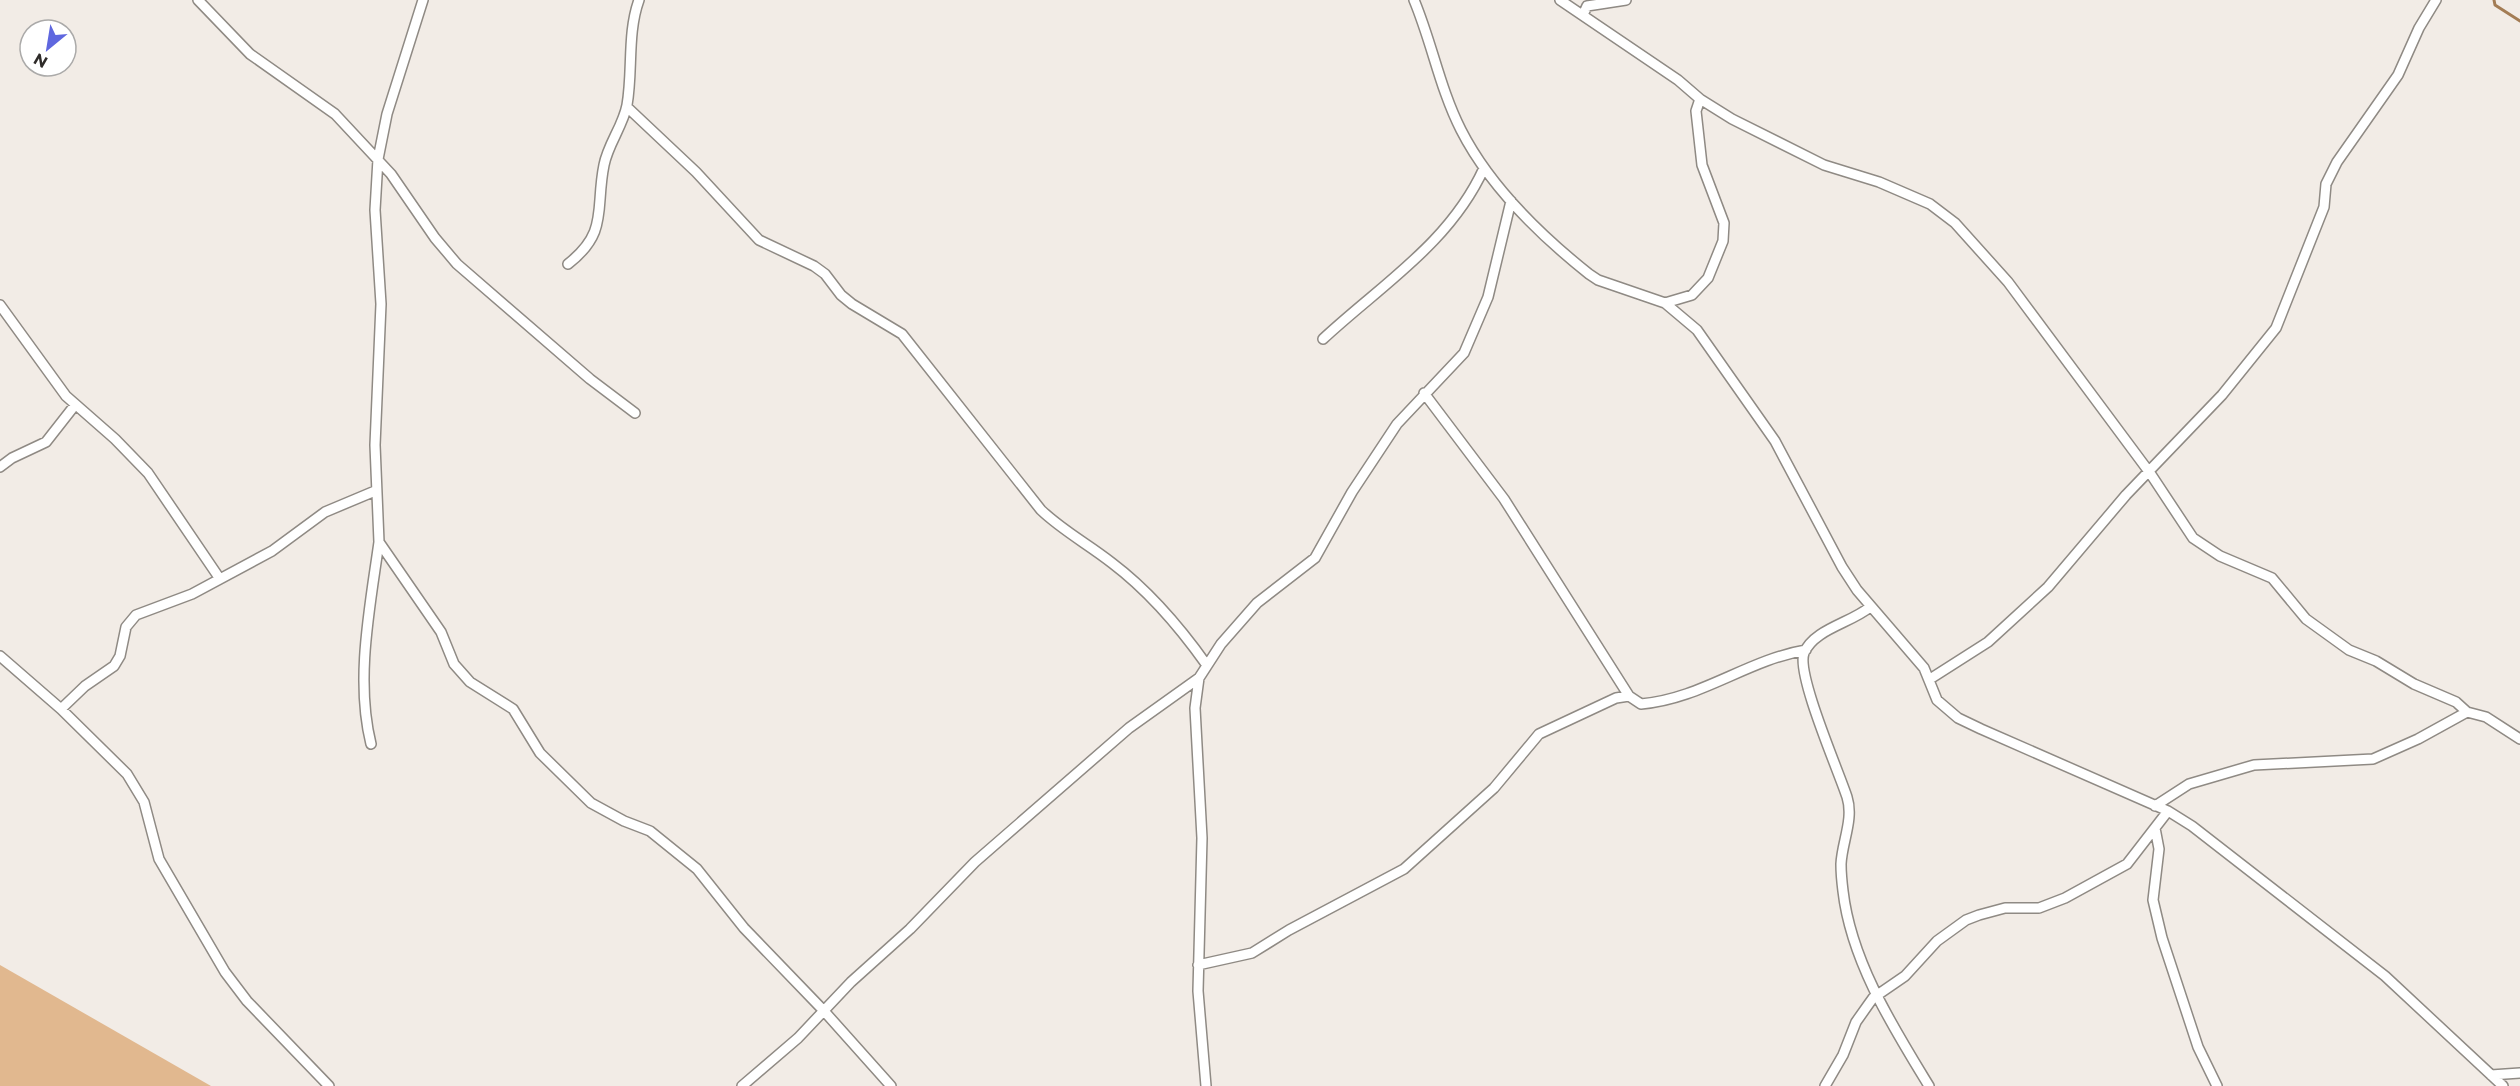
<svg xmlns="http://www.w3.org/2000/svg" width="2520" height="1086" viewBox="0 0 2520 1086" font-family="Montserrat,sans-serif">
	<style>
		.green { fill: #e1b88f }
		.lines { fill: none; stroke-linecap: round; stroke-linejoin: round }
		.stream { stroke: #a37c54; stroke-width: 3 }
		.street-casing { stroke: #8f8a84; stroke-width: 12 }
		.street { stroke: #fff; stroke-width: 9 }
	</style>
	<rect width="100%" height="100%" fill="#f2ece6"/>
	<!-- green -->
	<path class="green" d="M0,965L211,1086H0Z"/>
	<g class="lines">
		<!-- stream -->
		<path class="stream" d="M2494,0L2495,5L2520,21"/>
		<!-- street casing -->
		<g class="street-casing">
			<path id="street" d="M198,0L250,54L335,114L391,174L435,238L457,264L590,379L635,413
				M423,0L387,114L378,159L375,210L381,304L375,445L379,542L441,632L454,664L470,682L513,709L540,753L591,803L624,821L650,831L697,869L744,928L824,1011L891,1086
				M1414,0C1432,43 1440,89 1461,130C1490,187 1540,235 1589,274L1598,280L1665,303L1697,330L1775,441L1842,567L1857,590L1924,668L1937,700L1958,718L1981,729L2168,811L2192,826L2385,976L2503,1086
				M1560,0L1678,80L1700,99L1732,119L1824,165L1879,182L1930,204L1955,223L2008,282L2150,473L2193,538L2220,556L2272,578L2306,619L2349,650L2376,661L2414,684L2456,702L2467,712
				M1583,15L1587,6L1626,0
				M627,107L696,172L759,240L814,266L825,274L841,295L852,304L902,334L1041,510C1063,531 1088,544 1112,563C1149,591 1179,626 1206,664
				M568,264C609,232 595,209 604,165C608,144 623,126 627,105C633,71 627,33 639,0
				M1665,303L1692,295L1708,278L1723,241L1724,223L1702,165L1696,111L1700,99
				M0,305L66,396L115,439L148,473L220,579
				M1323,339C1381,285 1450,243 1484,168
				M1424,393L1504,499L1629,696
				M0,467L12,458L46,442L75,405
				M1870,607C1851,623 1814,629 1804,653C1796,674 1839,772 1847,797C1854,819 1842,842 1841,864C1841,873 1842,883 1843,891C1851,961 1893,1027 1929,1086
				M0,656L61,709L127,774L144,802L159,859L225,972L247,1001L329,1086
				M1930,679L1988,642L2048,587L2126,495L2222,395L2276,328L2324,207L2326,184L2337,162L2398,75L2419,28L2436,0
				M61,709L85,686L114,666L120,656L126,627L136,615L192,594L272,551L325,512L375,491
				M371,744C355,680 370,607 379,542
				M2155,806L2189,784L2254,765L2373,759L2418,739L2467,712L2486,717L2520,739
				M2155,828L2159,849L2153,900L2162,938L2198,1047L2217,1086
				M1198,965L1252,953L1289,930L1404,869L1494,788L1539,734L1616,698L1629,696L1641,704C1701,699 1747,660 1806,650
				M2491,1075L2520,1073
				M742,1086L798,1038L851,982L910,929L975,862L1129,728L1199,678
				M1206,1086L1198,991L1202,838L1195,708L1199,678L1221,644L1257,603L1315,558L1352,492L1397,424L1464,353L1488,297L1511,201
				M1825,1086L1843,1055L1856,1022L1868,1005L1873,998L1905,976L1937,941L1966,920L1979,915L2005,908H2039L2065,898L2127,864L2168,811"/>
		</g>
		<!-- street -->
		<use href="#street" class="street"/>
	</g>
	<!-- north arrow -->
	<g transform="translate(48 48) rotate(210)"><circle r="28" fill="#ffffff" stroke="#abaaa9" stroke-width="1.5"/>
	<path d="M0-4.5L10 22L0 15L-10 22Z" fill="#5f67df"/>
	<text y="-9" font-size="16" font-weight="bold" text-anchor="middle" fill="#2e2b29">N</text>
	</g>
</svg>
